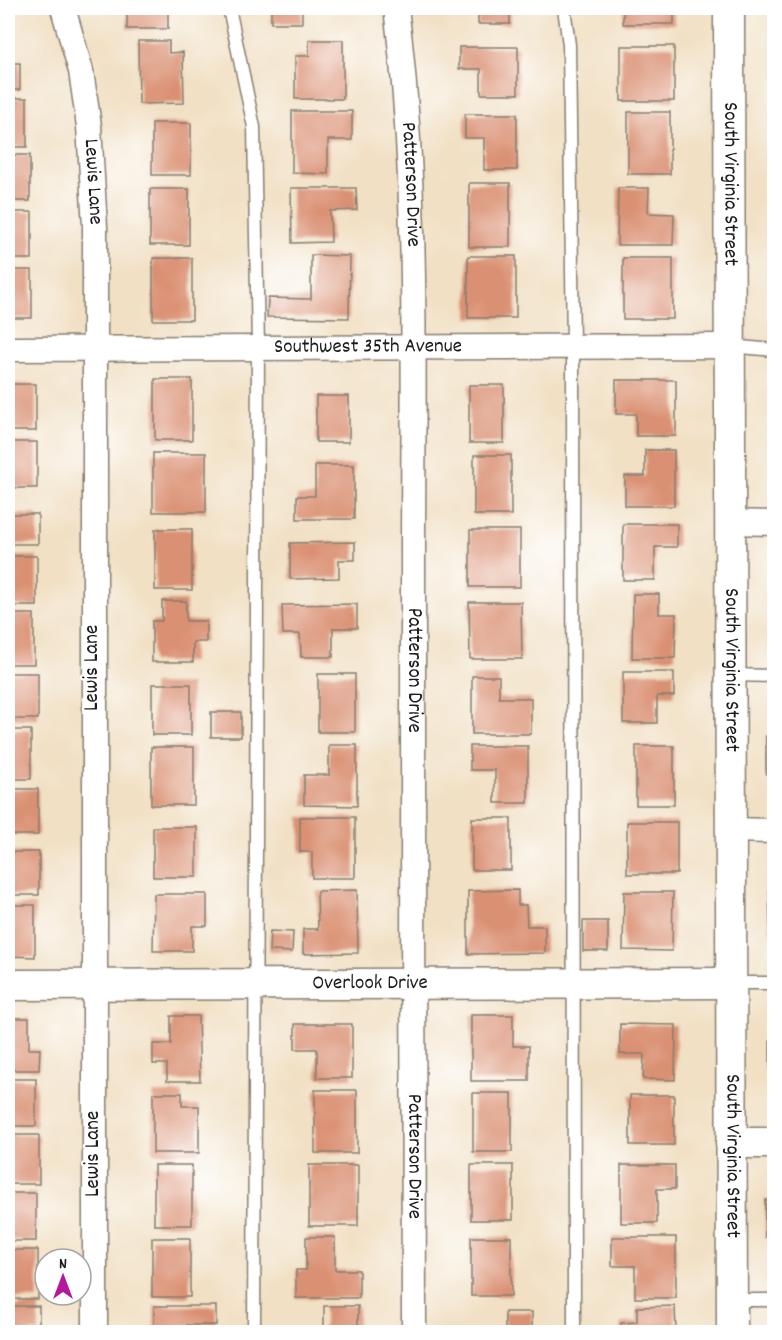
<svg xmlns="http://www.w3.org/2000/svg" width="782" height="1340" viewBox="0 0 782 1340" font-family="Dekko,sans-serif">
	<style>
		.building { fill: #da9072 }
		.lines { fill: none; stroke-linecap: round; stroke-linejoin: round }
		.service-casing { stroke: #867e70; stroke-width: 15 }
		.minor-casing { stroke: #867e70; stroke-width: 27 }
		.tertiary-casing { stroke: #867e70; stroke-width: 33 }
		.service { stroke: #fff; stroke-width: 12 }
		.minor { stroke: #fff; stroke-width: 24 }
		.tertiary { stroke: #fff; stroke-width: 30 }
		.labels { text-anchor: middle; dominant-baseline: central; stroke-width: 4.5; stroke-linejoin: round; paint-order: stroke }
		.street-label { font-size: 21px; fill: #1c1c1c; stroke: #fff }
	</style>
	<rect width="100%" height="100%" fill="#fff"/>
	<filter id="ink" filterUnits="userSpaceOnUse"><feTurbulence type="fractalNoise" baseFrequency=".0167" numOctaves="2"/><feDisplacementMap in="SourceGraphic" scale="12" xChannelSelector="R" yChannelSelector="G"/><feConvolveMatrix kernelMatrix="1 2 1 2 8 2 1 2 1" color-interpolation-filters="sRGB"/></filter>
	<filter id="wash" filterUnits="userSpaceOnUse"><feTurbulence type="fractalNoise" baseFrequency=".008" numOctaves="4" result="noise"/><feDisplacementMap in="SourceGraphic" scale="24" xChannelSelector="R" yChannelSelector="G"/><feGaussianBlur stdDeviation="1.35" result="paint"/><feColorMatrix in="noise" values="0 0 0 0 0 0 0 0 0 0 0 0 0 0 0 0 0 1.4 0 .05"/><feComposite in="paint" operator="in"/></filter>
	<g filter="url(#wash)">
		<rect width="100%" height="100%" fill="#f1e0c4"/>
		<g id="blocks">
			<!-- building -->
			<path class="building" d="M127,8H188V10H168V29H127Z
				M271,8H302V23H271Z
				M478,8H510V24H478Z
				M623,8H674V24H623Z
				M309,40H343V99H295V56H309Z
				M138,41H169V53L183,52L184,103L139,104Z
				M621,46H674V101H621Z
				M459,47H518V94H481V69H459Z
				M8,63H20V90H8Z
				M8,98H27V147H8Z
				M292,111H352V140H328V174L292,173Z
				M628,112H670V174H628Z
				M465,114H517V170H484V138H465Z
				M152,123H191V175H152Z
				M8,155H30V201H8Z
				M469,183H510V247H469Z
				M291,188H356L357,210L330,211L331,242L292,243Z
				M618,188H649L648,213L674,214L673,245H617Z
				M150,189H189V245H150Z
				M8,212H32V259H8Z
				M311,255L350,256L349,318L267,317L268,298L311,299Z
				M468,256H516V318H468Z
				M153,258H192V320H153Z
				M623,258H673V319H623Z
				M8,270H32V318H8Z
				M155,379H192V440H155Z
				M616,380H676V436H636V414H616Z
				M8,384H36V431H8Z
				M469,385H504V443H469Z
				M316,396H349V442H316Z
				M8,442H37V488H8Z
				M645,450H674V506H625V476H645Z
				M153,453H206V512H153Z
				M474,455H511V515H474Z
				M315,465H354V519H297V496H315Z
				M8,514H38V544H8Z
				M623,524H677V547H655V580H623Z
				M155,529H192V590H155Z
				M470,530H520V587H470Z
				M355,542V560H339V578L290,579V543Z
				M8,556H37V606H8Z
				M633,594H659V614H676L675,658H632Z
				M162,601H186V621H206V642H193V662H152V621H162Z
				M469,602H521L522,659H470Z
				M357,604V628H333V657H301L300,634H283L282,605Z
				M8,614H34V664H8Z
				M623,672H674V696H657V723H623Z
				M8,673H38V719H8Z
				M318,674H355V732H318Z
				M472,676H499V698H531V734H472Z
				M152,684H191V735H152Z
				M211,712H241V737H211Z
				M8,730H31V779H8Z
				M766,736H774V774H766Z
				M329,745H357V806L304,805V775H329Z
				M470,746H528V803H495V770H470Z
				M636,746H674V805H636Z
				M151,747H194V805H151Z
				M8,789H38V835H8Z
				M300,817H355V878H312V852H300Z
				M472,818H511V870H472Z
				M627,822H677V874H627Z
				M153,827H197V877H153Z
				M10,852H39V895H10Z
				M769,887H774V932H770Z
				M357,890L358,953L303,954V929H318L317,891Z
				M518,890V905H526L527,926H545V953L468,954V891Z
				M624,892H673L672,951L623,950Z
				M154,894H207V926H192V951H153Z
				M8,905H35V957L8,956Z
				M583,921H608V951H583Z
				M270,931L293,932L292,952L269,951Z
				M471,1015H513V1046H529V1081H471Z
				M171,1016H198L200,1081H167V1064H153V1044H171Z
				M8,1018H29V1049H40L39,1070H8Z
				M295,1024H352V1078H317V1049H295Z
				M620,1024L676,1025L675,1080L643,1079L644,1054H620Z
				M770,1041H774V1084H770Z
				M8,1079H36V1126H8Z
				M315,1090H357V1153H315Z
				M153,1093H182V1106H199V1153H153Z
				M473,1093H512V1152H473Z
				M630,1095H674V1145H630Z
				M8,1135H39V1184H8Z
				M154,1165H192V1225H154Z
				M309,1165H358V1226H309Z
				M471,1165H513V1220H471Z
				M621,1165H675V1189H657V1223H621Z
				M8,1193H36V1241H8Z
				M765,1200H774V1237H765Z
				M306,1237H335V1270H359V1298H296V1270H306Z
				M471,1237H511V1296H471Z
				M612,1237H676V1298H635V1266H612Z
				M152,1238H190V1297H152Z
				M8,1250H38V1299H8Z
				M8,1306H39V1332H8Z
				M154,1306H216V1325H187V1332H154Z
				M324,1306H358V1332H324Z
				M675,1306L676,1332H621V1323L637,1322V1307Z
				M505,1312H532V1332H505Z"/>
		</g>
	</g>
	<g filter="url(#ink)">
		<use href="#blocks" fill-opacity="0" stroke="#867e70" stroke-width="1.5"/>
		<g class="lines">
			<!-- service casing -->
			<g class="service-casing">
				<path id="service" d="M229,8L254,127L258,348L254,1332
					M564,8L569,45L573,346L574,1332
					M730,346L774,350
					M732,675L774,676
					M731,983H774
					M733,1300H774"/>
			</g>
			<!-- minor casing -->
			<g class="minor-casing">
				<g id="minor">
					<path id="s1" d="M63,8L81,71L89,126L95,227V1332"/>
					<path id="s2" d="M396,8C419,190 413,376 413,560C413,817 413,1075 414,1332"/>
					<path id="s3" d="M8,349L729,346"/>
					<path d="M729,522L774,523"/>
					<path d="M732,830L774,831"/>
				</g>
			</g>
			<!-- tertiary casing -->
			<g class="tertiary-casing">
				<g id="tertiary">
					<path id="s4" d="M729,8L732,1332"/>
					<path id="s5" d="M8,985L730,983"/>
					<path d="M731,1143H774"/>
				</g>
			</g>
			<!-- service -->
			<use href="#service" class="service"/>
			<!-- minor -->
			<use href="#minor" class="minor"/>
			<!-- tertiary -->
			<use href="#tertiary" class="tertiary"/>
		</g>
	</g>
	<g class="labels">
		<!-- street labels -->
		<g class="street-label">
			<text stroke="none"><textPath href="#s1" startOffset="177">Lewis Lane</textPath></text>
			<text stroke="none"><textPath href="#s2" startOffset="177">Patterson Drive</textPath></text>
			<text stroke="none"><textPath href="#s4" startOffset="176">South Virginia Street</textPath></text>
			<text stroke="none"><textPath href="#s3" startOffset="360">Southwest 35th Avenue</textPath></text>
			<text transform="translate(93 668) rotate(-90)">Lewis Lane</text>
			<text stroke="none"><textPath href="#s2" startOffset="663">Patterson Drive</textPath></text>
			<text stroke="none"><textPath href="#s4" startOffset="662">South Virginia Street</textPath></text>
			<text stroke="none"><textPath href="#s5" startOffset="362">Overlook Drive</textPath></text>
			<text transform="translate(94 1154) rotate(-90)">Lewis Lane</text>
			<text stroke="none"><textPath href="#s2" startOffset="1149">Patterson Drive</textPath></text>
			<text stroke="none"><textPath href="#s4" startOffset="1148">South Virginia Street</textPath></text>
		</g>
	</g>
	<!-- margin -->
	<rect width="782" height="1340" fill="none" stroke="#fff" stroke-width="30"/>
	<!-- north arrow -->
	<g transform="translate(63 1277)"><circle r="28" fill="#ffffff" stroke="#a4a4a4" stroke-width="1.5"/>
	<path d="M0-4.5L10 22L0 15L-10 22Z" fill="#b5179e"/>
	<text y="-9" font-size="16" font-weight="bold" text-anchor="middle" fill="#1c1c1c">N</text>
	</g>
</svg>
